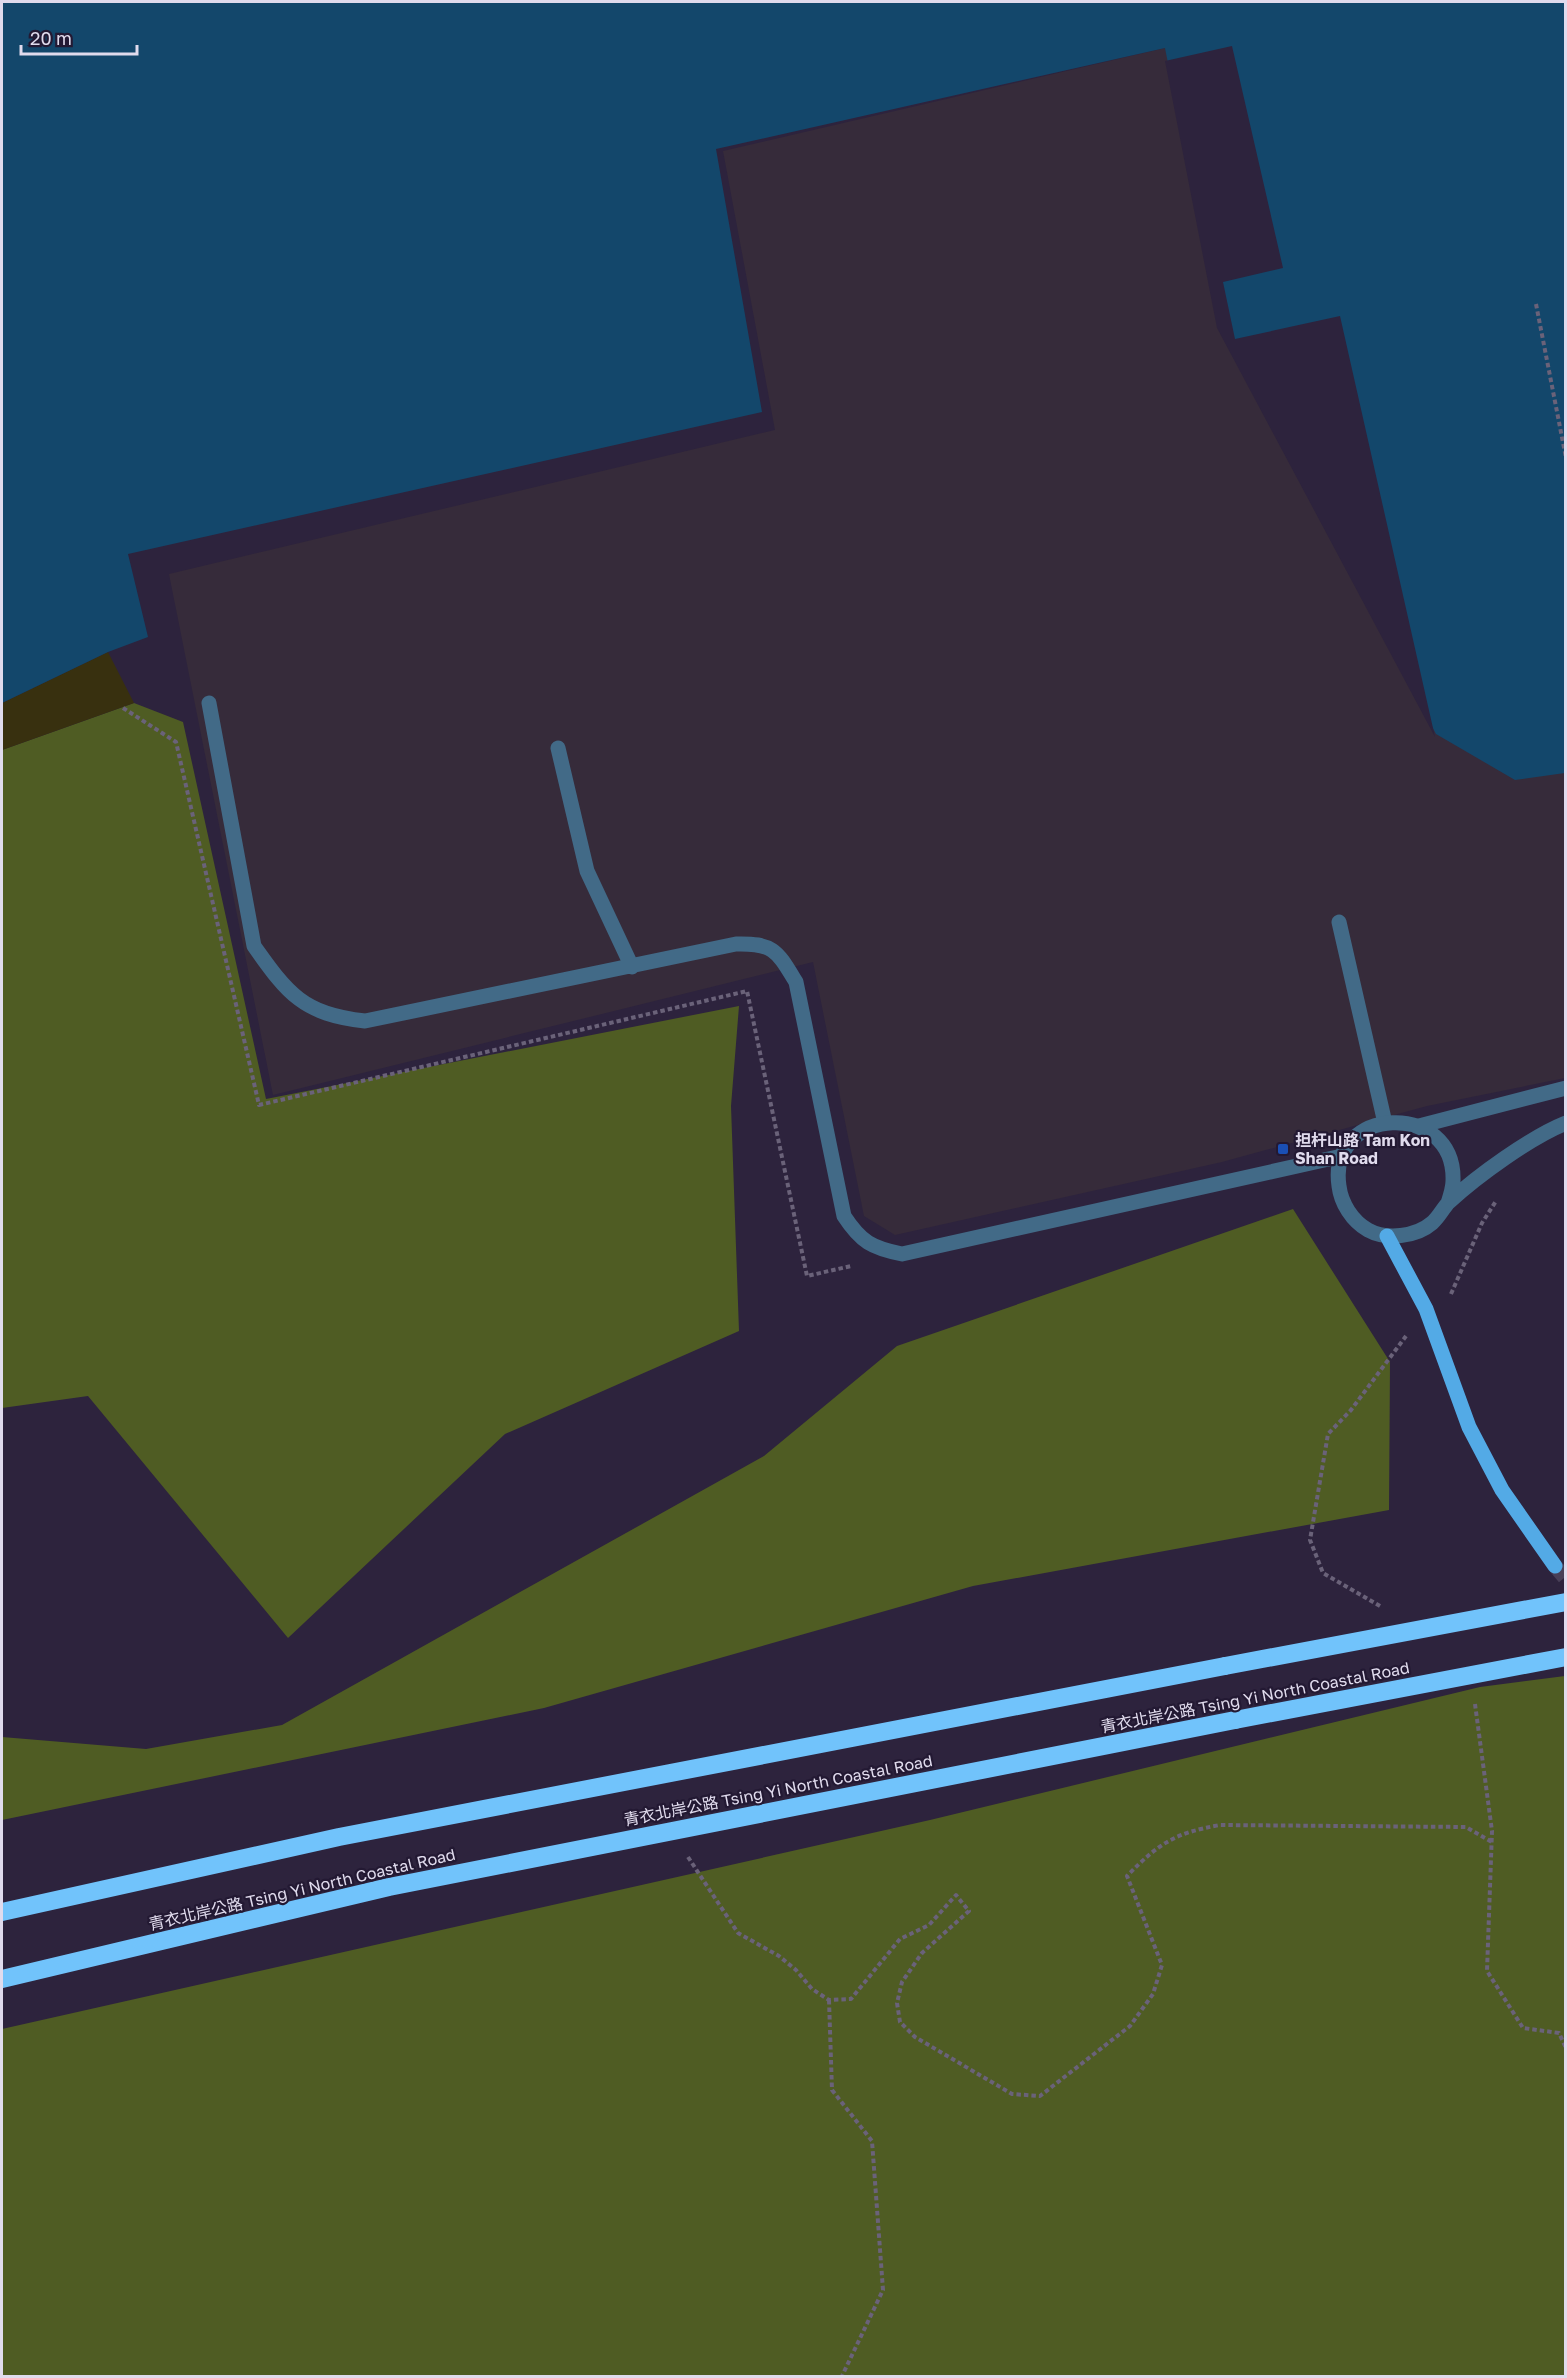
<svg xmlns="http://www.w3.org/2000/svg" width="1567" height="2378" viewBox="0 0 1567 2378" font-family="'Golos Text','Noto Sans TC',sans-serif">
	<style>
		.industrial { fill: #362b3a }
		.forest { fill: #4f5c23 }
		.sand { fill: #38300f }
		.water { fill: #13476b }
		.pier { fill: #2d233d }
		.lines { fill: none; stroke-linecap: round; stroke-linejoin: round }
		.primary-tunnel { stroke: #483f57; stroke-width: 15; stroke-dasharray: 15 8; stroke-linecap: butt }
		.path { stroke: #6a6279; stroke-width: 4; stroke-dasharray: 4.5 3; stroke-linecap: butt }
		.service { stroke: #426a87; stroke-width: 15 }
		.minor { stroke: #426a87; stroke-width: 15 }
		.primary { stroke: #53aae6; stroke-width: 15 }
		.motorway { stroke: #71c3fb; stroke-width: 18 }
		.motorway-bridge { stroke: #71c3fb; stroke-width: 18 }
		.transit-dot { fill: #1a4fb4; stroke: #231933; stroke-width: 2 }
		.labels { text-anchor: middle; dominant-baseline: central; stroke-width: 4.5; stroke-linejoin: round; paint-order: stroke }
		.poi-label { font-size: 16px; font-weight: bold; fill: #e0dbed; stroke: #231933; text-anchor: start }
		.street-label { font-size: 16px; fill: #e0dbed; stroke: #231933 }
	</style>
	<rect width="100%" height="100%" fill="#2d233d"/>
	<!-- industrial -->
	<path class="industrial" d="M1165,48L1565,294V1078L1427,1106L1222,1162L895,1235L864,1216L813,962L273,1095L169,574L775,430L723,151Z"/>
	<!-- forest -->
	<path class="forest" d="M134,703L183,722L266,1099L739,1006L731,1106L739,1331L505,1434L288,1638L88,1396L2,1408V750Z
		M1293,1209L1390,1362L1389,1510L973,1586L544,1708L2,1820V1737L146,1749L282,1725L764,1456L897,1346Z
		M1565,1676V2376H2V2029L930,1820L1480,1687Z"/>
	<!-- sand -->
	<path class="sand" d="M108,652L134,703L2,750V703Z"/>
	<!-- water -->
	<path class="water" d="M2,2H1565V773L1515,780L1436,734L1220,327L1165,48L716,149L762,412L128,554L148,637L108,652L2,703Z"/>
	<!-- pier -->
	<path class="pier" d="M1232,46L1283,268L1223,282L1235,339L1340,316L1435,737L1217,328L1165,61Z"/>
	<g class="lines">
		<!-- primary-tunnel -->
		<path class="primary-tunnel" d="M1555,1566L1566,1579"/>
		<!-- path -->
		<path class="path" d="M1536,304L1566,458
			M123,708L176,742L259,1105L747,991L807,1276L851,1266
			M1451,1294L1482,1223L1496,1201
			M1380,1606L1323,1573L1310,1540L1328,1434L1351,1410L1406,1336
			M1475,1704L1492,1831L1487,1971L1523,2028L1559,2033L1566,2048
			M688,1857L738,1933L779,1956L796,1970L812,1989L829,2000L851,1999L900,1939L929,1925L956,1895L969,1911L922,1953L902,1982L897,2003L900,2022L915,2037L1012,2094L1040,2096L1130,2026L1153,1994L1162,1965L1127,1876C1159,1843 1175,1833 1220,1825L1466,1827L1492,1842
			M829,2000L832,2090L872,2141L883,2290L842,2376"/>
		<!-- service -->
		<path class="service" d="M209,703L254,946C288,994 303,1014 365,1021L736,944C774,943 777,951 796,982L844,1216C861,1242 872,1248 902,1254L1342,1156
			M558,748L587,871L632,967
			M1339,922L1385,1123"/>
		<!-- minor -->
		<path class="minor" d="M1419,1126L1566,1088
			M1448,1203C1450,1197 1453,1188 1453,1181C1456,1100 1327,1105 1339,1186C1341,1203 1352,1221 1368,1230C1386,1240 1416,1237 1432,1223C1439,1217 1443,1208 1449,1202C1477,1176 1531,1137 1566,1123"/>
		<!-- primary -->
		<path class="primary" d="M1387,1236L1426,1309L1469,1427L1502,1490L1555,1566"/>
		<!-- motorway -->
		<path class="motorway" d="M2,1912L339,1837L1225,1666
			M2,1979L389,1887L1235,1720"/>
		<!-- motorway-bridge -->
		<path class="motorway-bridge" d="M1225,1666L1566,1602
			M1235,1720L1566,1657"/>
	</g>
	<!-- markers -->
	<rect class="transit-dot" x="1277" y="1143" width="12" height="12" rx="3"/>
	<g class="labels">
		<!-- poi labels -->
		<g class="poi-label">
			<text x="1295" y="1140">担杆山路 Tam Kon<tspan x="1295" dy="18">Shan Road</tspan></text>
		</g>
		<!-- street labels -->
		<g class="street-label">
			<text transform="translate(1255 1697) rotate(-11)">青衣北岸公路 Tsing Yi North Coastal Road</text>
			<text transform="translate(778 1790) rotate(-11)">青衣北岸公路 Tsing Yi North Coastal Road</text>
			<text transform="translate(302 1889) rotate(-13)">青衣北岸公路 Tsing Yi North Coastal Road</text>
		</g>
	</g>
	<!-- border -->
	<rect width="1567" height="2378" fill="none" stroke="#e0dbed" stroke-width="6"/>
	<!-- scale -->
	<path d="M21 45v9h116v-9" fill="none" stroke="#e0dbed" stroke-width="3"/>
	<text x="30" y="45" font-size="18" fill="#e0dbed" stroke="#231933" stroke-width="4.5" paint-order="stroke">20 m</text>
</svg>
